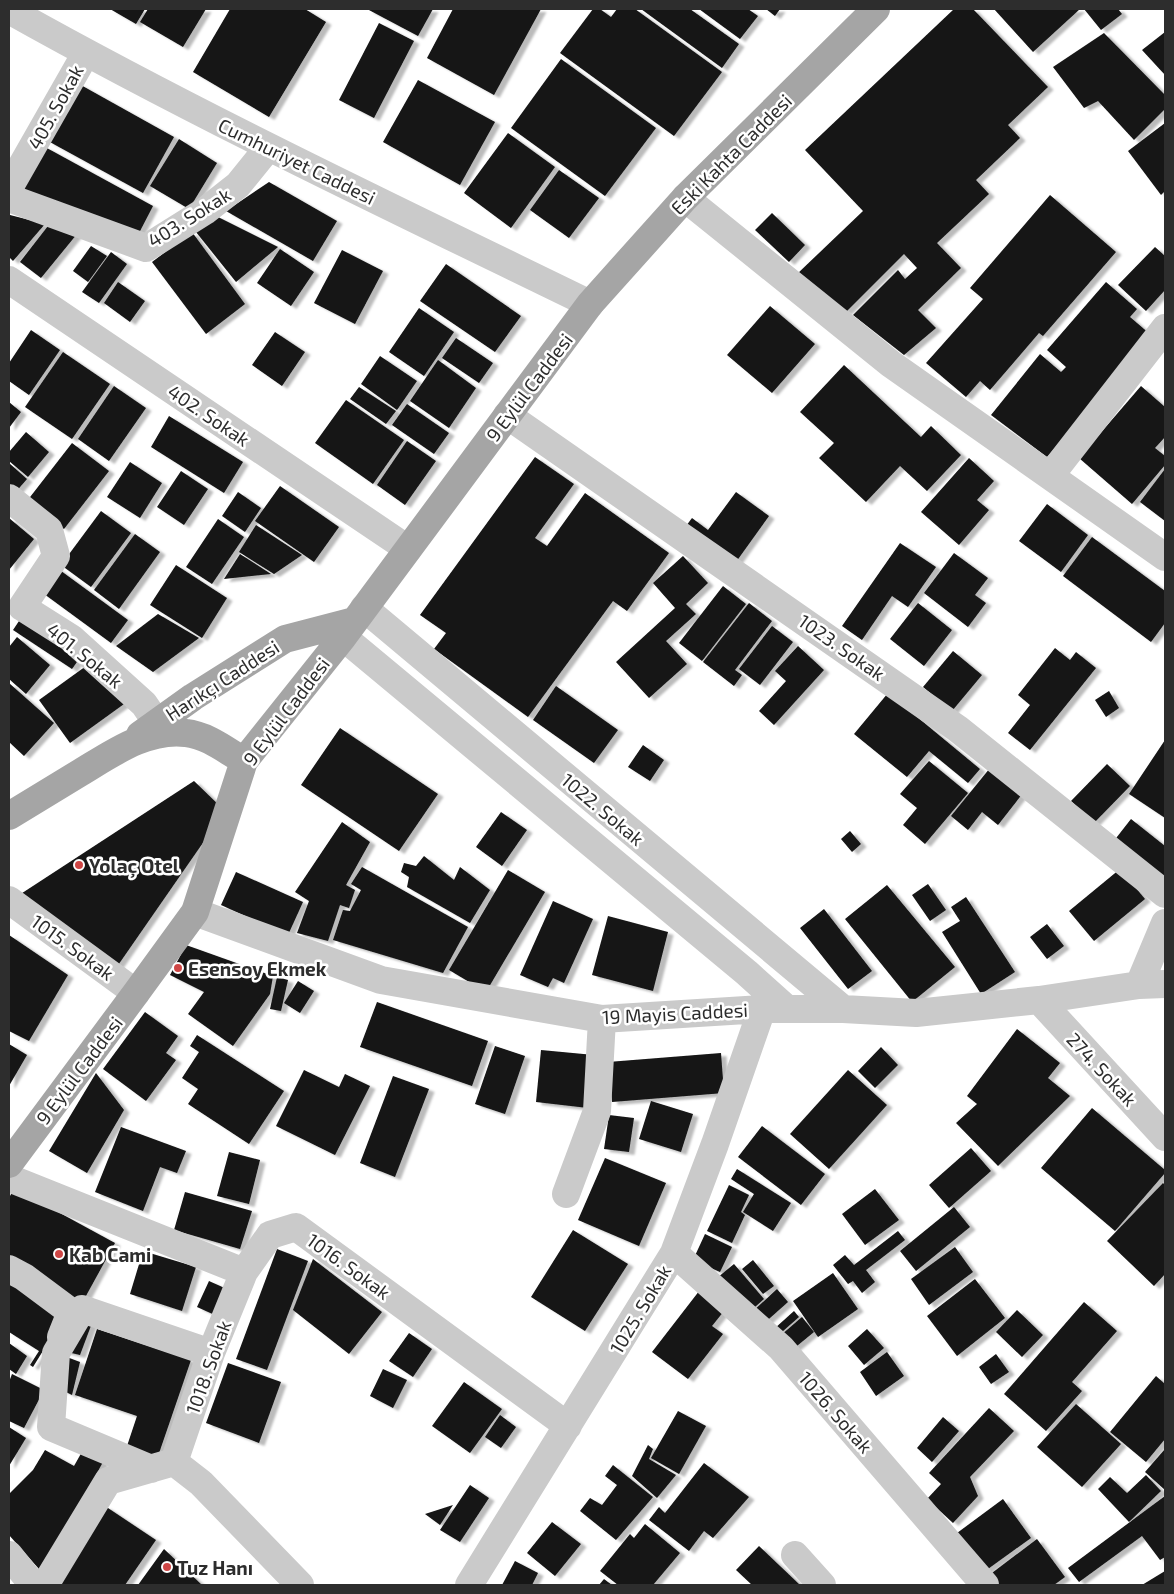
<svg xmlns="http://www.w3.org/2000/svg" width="1174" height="1594" viewBox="0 0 1174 1594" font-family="'Exo 2',sans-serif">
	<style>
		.building { fill: #141414; filter: url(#shadow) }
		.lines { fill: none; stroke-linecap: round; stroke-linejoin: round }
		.minor { stroke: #cacaca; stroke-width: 28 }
		.major { stroke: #a5a5a5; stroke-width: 28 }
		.poi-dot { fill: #cf4645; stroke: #fff; stroke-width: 2 }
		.labels { text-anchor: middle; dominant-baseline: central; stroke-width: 5; stroke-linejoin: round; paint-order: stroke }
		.street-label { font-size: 19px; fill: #2d2d2d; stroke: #fff }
		.poi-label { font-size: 19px; font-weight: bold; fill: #2d2d2d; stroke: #fff; text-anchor: start }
	</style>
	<defs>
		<filter id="shadow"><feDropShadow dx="5.5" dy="3" stdDeviation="1" flood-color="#0004"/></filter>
	</defs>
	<rect width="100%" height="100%" fill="#fff"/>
	<!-- building -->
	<path class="building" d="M110,9H145L136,24Z
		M148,9H206L183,47L140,22Z
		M230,9H305L326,22L269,117L193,72Z
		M367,9H433L418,36Z
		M453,9H541L494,95L427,58Z
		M593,9H600L611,17L617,9H635L722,72L674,136L560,53Z
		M641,9H690L739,44L722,68Z
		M699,9H748L758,16L740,39Z
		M766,9H780L775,16Z
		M954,9H973L1048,87L1008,125L1020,138L976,180L989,194L937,243L961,268L918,310L936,328L904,355L853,315L898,270L905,279L917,268L904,254L846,312L796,275L863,211L805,150Z
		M994,9H1080L1033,52Z
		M1084,9H1118L1122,14L1101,30Z
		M379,23L414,41L374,118L339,100Z
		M1165,32V75L1142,50Z
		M1104,33L1165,95V109L1134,140L1098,101L1084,108L1053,67Z
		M561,59L656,128L605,196L511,128Z
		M418,80L495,122L460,185L383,142Z
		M79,84L174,137L143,193L48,141Z
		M1165,123V191L1161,195L1128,151Z
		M508,133L555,167L511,228L464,193Z
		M179,139L217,163L189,209L150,186Z
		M45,147L153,206L138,235L20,192Z
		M559,170L599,198L569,238L530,210Z
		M269,182L337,221L313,261L226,211Z
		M1050,195L1116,252L1043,336L1039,333L990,390L980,381L966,397L926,363L983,299L970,288Z
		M772,213L805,245L789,262L755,230Z
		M10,215L45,224L13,261L9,257Z
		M216,216L278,247L236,282L196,232Z
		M48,226L77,234L41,278L20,262Z
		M192,232L245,304L206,334L152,262Z
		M91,246L107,256L88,282L73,271Z
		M1155,247L1165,256V290L1146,311L1118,285Z
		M280,249L314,272L291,306L257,283Z
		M342,250L383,271L355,324L314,303Z
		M111,252L127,264L99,303L82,292Z
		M446,264L521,316L495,352L420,301Z
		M118,282L145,301L130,322L104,303Z
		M1106,282L1137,309L1130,317L1151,335L1047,457L991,415L1040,354L1061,372L1066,367L1047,350Z
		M770,306L815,344L772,393L727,355Z
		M419,308L454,332L424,376L389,352Z
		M31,330L60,350L29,395L9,381V363Z
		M275,332L305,352L282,386L252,365Z
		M456,338L493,363L479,383L442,358Z
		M63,352L110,384L72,439L25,407Z
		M380,356L417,381L397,410L361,384Z
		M438,360L476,388L449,428L410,401Z
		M844,365L921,437L931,426L961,455L927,491L900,466L866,502L819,458L834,443L800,412Z
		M114,386L146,408L109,461L78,439Z
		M1141,386L1165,407V437L1155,448L1165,456V465L1132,504L1079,458Z
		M359,387L396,411L386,424L350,399Z
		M346,400L404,440L373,484L315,443Z
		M9,402L21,412L9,428Z
		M407,404L449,433L434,454L392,425Z
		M169,416L243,462L224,493L151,447Z
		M26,432L49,452L28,477L9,461V452Z
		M407,441L436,461L405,505L377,485Z
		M72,443L109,471L64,529L27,501Z
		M535,457L574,484L535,538L547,546L585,493L669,553L627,611L613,601L528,717L434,649L446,633L420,615Z
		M969,458L994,481L977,500L989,510L959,545L921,512Z
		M130,462L162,483L140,518L107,497Z
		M9,463L27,479L14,494L9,489Z
		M1165,469V521L1140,502Z
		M181,471L208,489L184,525L157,507Z
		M280,486L339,527L314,562L255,521Z
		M238,492L261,508L245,532L222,516Z
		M736,492L769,516L736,562L686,526L692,518L708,530Z
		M1047,504L1088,535L1061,572L1019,541Z
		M101,511L131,533L91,587L61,565Z
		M9,518L34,539L9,570Z
		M218,519L244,537L212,584L186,567Z
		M256,525L302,555L274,574L239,552Z
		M135,534L160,552L119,609L94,590Z
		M1092,537L1165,591V623L1151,642L1063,576Z
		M900,543L936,567L908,607L892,596L862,640L842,626Z
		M954,553L988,578L975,595L986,603L968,627L924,593Z
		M240,554L271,574L224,579Z
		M683,556L708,583L686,604L696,614L666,641L687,664L649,698L616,662L675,608L653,583Z
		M176,565L227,598L202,638L150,605Z
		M57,568L128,620L111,643L40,591Z
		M723,586L746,604L702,661L679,643Z
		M749,603L772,621L735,670L742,675L734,686L703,662Z
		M918,603L952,630L924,666L890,639Z
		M25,612L84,652L72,669L13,630Z
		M158,614L199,638L153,672L116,646Z
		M772,626L793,642L760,685L739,669Z
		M17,637L50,665L26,694L9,679V647Z
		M798,646L824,670L774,725L759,711L786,681L775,671Z
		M1055,648L1070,660L1076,652L1096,668L1030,750L1008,733L1030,705L1018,695Z
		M953,651L982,675L952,711L923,687Z
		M93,661L124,704L70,743L39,700Z
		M9,683L54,723L24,756L9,742Z
		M556,686L618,730L594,763L533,720Z
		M1109,691L1119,708L1106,717L1095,700Z
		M888,693L980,769L968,783L929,751L907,777L854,734Z
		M340,728L438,794L399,851L301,785Z
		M1165,740V818L1129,794Z
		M643,745L664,760L650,781L628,767Z
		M929,761L968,793L925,844L903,825L917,808L900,794Z
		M1107,764L1130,786L1094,823L1071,801Z
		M990,768L1023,793L998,825L982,812L968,830L951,816Z
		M194,781L225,811L114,971L13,899Z
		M501,812L527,830L502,866L476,847Z
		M1131,819L1165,846V883L1113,842Z
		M342,822L370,842L346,885L355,890L349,908L340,905L328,941L297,933L309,901L295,892Z
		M850,831L861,844L852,852L841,839Z
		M424,856L454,880L460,867L490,890L470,923L407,887L409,877L401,872L404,863L416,866Z
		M362,867L468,927L443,973L333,940L343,910L350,911L361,890L351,884Z
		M1120,869L1145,899L1094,941L1069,911Z
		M508,870L545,892L486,992L449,970Z
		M236,872L303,902L288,935L221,905Z
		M928,884L946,910L930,921L912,895Z
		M887,885L955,967L912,1002L845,919Z
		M966,897L1015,972L981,994L942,932L960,921L951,907Z
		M553,901L593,919L564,983L553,978L548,987L520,975Z
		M824,909L872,971L848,989L800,928Z
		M608,916L668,932L653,991L592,975Z
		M1047,924L1064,946L1047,959L1030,937Z
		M9,935L68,975L29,1041L9,1031Z
		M186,945L273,976L270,994L233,1046L188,1014L204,992L170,975Z
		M277,977L288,980L281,1011L270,1009Z
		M298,981L314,991L300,1013L284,1003Z
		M377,1002L488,1041L472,1086L360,1047Z
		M145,1012L178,1036L166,1053L176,1060L146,1101L103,1069Z
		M1017,1029L1060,1063L1048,1078L1070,1096L998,1166L956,1123L977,1104L967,1096Z
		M197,1035L284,1091L249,1144L188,1104L198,1089L182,1078L199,1052L190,1046Z
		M9,1044L27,1055L9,1086Z
		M495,1046L525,1056L505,1114L475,1104Z
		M881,1047L898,1065L875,1088L858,1071Z
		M541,1050L594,1055L588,1108L536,1102Z
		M721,1053L724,1093L612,1102L608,1062Z
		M304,1070L339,1087L345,1074L370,1086L335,1155L276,1126Z
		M848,1070L887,1105L829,1169L790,1134Z
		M96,1073L124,1110L87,1173L49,1151Z
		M393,1076L429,1089L395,1177L360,1163Z
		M651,1101L693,1114L681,1152L639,1139Z
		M1092,1108L1165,1170V1173L1115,1231L1041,1168Z
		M609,1115L634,1118L629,1152L604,1149Z
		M762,1126L825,1174L801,1205L738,1157Z
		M121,1127L186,1151L177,1173L160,1167L143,1211L95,1192Z
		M971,1148L991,1171L949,1208L929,1185Z
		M229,1152L260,1160L249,1204L217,1196Z
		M605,1158L666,1183L639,1246L578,1220Z
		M737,1169L791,1203L773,1231L743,1212L754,1194L731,1179Z
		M1163,1183L1165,1185V1274L1154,1286L1107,1241Z
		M729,1185L749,1195L741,1212L745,1215L732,1243L707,1231Z
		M14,1188L115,1243L81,1305L9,1266V1198Z
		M875,1189L899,1220L865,1245L842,1214Z
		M185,1192L252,1211L240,1249L174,1230Z
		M954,1207L970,1227L916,1271L900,1251Z
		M573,1230L628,1264L585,1331L531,1297Z
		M898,1231L905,1240L866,1270L875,1282L862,1293L853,1281L848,1284L833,1265L845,1255L854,1265Z
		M705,1234L732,1247L720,1272L693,1260Z
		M955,1247L973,1272L929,1305L911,1279Z
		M277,1249L308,1261L267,1370L236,1359Z
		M143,1251L196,1267L182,1311L130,1294Z
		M313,1259L382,1312L349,1354L293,1310Z
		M753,1260L774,1286L763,1294L742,1269Z
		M734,1264L764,1299L747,1314L717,1278Z
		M833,1273L858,1309L818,1337L793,1301Z
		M975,1279L1005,1318L957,1356L927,1316Z
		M9,1280L65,1315L33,1367L30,1365L39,1351L9,1332Z
		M209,1281L229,1290L217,1316L197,1307Z
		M703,1286L728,1306L712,1326L723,1334L688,1379L652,1352Z
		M777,1289L788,1302L761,1326L750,1314Z
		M1084,1302L1117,1331L1072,1382L1082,1391L1046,1431L1004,1394Z
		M1017,1310L1043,1335L1022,1357L996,1332Z
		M794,1311L799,1317L774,1339V1329Z
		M83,1314L92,1323L80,1355L63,1351Z
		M802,1317L814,1332L792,1350L780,1336Z
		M97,1329L191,1360L156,1462L125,1452L137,1416L75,1395Z
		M867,1329L884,1348L864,1365L848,1346Z
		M409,1333L432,1349L413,1377L389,1361Z
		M9,1343L27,1356L16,1374L9,1369Z
		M887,1352L904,1376L876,1396L860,1372Z
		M996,1354L1009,1372L991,1384L979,1367Z
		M64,1356L80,1362L72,1395L58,1388Z
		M228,1363L281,1382L259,1443L206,1423Z
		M383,1369L407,1380L393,1408L370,1396Z
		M12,1374L44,1390L24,1428L9,1421V1382Z
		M1156,1376L1165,1384V1439L1146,1462L1110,1432Z
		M464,1382L502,1409L470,1453L432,1426Z
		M1076,1404L1121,1444L1082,1487L1037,1447Z
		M989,1408L1014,1431L970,1477L978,1496L953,1523L927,1499L941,1484L929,1473Z
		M678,1411L706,1426L679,1474L651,1458Z
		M500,1415L516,1427L501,1448L485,1437Z
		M943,1417L959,1431L932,1462L917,1448Z
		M9,1427L26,1438L9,1466Z
		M648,1445L653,1449L649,1459L676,1475L657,1498L632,1476Z
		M1165,1449V1490L1145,1472Z
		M45,1450L74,1466L83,1450L103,1462L70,1522L62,1549L39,1569L9,1535V1494L33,1470Z
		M704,1463L749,1497L713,1538L704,1531L689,1551L649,1520L659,1507L665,1513Z
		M613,1465L653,1497L616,1540L580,1511L590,1498L602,1505L617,1485L605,1476Z
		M1146,1475L1161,1491L1129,1522L1098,1489L1110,1477L1127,1493Z
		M470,1485L489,1498L460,1542L440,1530Z
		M1165,1496V1557L1160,1560L1142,1536L1079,1582L1068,1568Z
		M1003,1499L1031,1538L981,1574L953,1536Z
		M453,1505L440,1525L425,1514Z
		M105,1506L156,1540L125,1585H53Z
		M552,1522L581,1544L555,1576L527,1553Z
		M645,1524L680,1553L653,1585H618L600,1571L630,1534L634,1538Z
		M1037,1539L1065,1577L1054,1585H995L988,1576Z
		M759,1546L800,1585H752L736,1570Z
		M164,1549L202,1585H138Z
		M515,1561L538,1573L532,1585H502Z
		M1165,1571V1585H1142Z
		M604,1579L612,1585H599Z"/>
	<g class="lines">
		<!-- minor -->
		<path class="minor" d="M9,10C198,116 395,209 590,304
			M9,188L86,53
			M9,198L146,248L205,211L238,185L268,148
			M685,198L891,364L1165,557
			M9,280L408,549
			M507,415L958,729L1165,894
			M1050,476L1165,328
			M9,498L49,530L56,556L22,607L71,638L144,704L157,723
			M364,608L843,1009
			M343,637L747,973L787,1009
			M9,900L136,993
			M195,912L381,980L602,1019L762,1009H843L916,1013L1039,1000L1139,985L1165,984
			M1139,985L1165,923
			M1039,1000L1165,1137
			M9,1178L244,1272L270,1235L296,1227L568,1426
			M566,1194L597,1111L602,1019
			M674,1253L781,1348L985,1585
			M9,1269L24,1277L71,1312L61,1337
			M174,1462L211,1353L244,1272
			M151,1469L51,1427L56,1353L82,1309L211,1353
			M9,1555L33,1585
			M795,1555L822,1585
			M45,1585L108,1481L174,1462L201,1483L300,1585
			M469,1585L674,1253L715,1144L762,1009"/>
		<!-- major -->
		<path class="major" d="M140,735L193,697L285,639L354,621
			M9,816C32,802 55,788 78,774C110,755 146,728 186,733C207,735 227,751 244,761
			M9,1164L136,993L195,912L244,761L343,637L590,304L685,198L876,9"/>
	</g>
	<!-- markers -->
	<g class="poi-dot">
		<circle cx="79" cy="865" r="5"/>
		<circle cx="178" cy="968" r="5"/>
		<circle cx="59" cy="1254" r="5"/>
		<circle cx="167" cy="1567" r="5"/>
	</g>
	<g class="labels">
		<!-- street labels -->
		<g class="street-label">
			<text transform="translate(55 107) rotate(-61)">405. Sokak</text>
			<text transform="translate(731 154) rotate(-45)">Eski Kahta Caddesi</text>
			<text transform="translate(297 161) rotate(26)">Cumhuriyet Caddesi</text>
			<text transform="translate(189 217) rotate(-32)">403. Sokak</text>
			<text transform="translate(529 387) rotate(-53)">9 Eylül Caddesi</text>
			<text transform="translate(209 415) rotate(34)">402. Sokak</text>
			<text transform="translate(842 647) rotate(35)">1023. Sokak</text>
			<text transform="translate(85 655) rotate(39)">401. Sokak</text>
			<text transform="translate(222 680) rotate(-33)">Harıkçı Caddesi</text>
			<text transform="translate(286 711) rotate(-53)">9 Eylül Caddesi</text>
			<text transform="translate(603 809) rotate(40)">1022. Sokak</text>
			<text transform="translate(73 947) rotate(36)">1015. Sokak</text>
			<text transform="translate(675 1013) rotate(-3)">19 Mayis Caddesi</text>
			<text transform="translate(1102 1069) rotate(47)">274. Sokak</text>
			<text transform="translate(79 1070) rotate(-53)">9 Eylül Caddesi</text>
			<text transform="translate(349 1266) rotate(36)">1016. Sokak</text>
			<text transform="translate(640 1309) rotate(-59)">1025. Sokak</text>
			<text transform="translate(208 1367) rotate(-70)">1018. Sokak</text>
			<text transform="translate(836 1412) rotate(49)">1026. Sokak</text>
		</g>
		<!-- poi labels -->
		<g class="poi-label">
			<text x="89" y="865">Yolaç Otel</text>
			<text x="188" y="968">Esensoy Ekmek</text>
			<text x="69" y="1254">Kab Cami</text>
			<text x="177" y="1567">Tuz Hanı</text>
		</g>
	</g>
	<!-- border -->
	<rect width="1174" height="1594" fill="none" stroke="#2d2d2d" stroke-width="20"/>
</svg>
